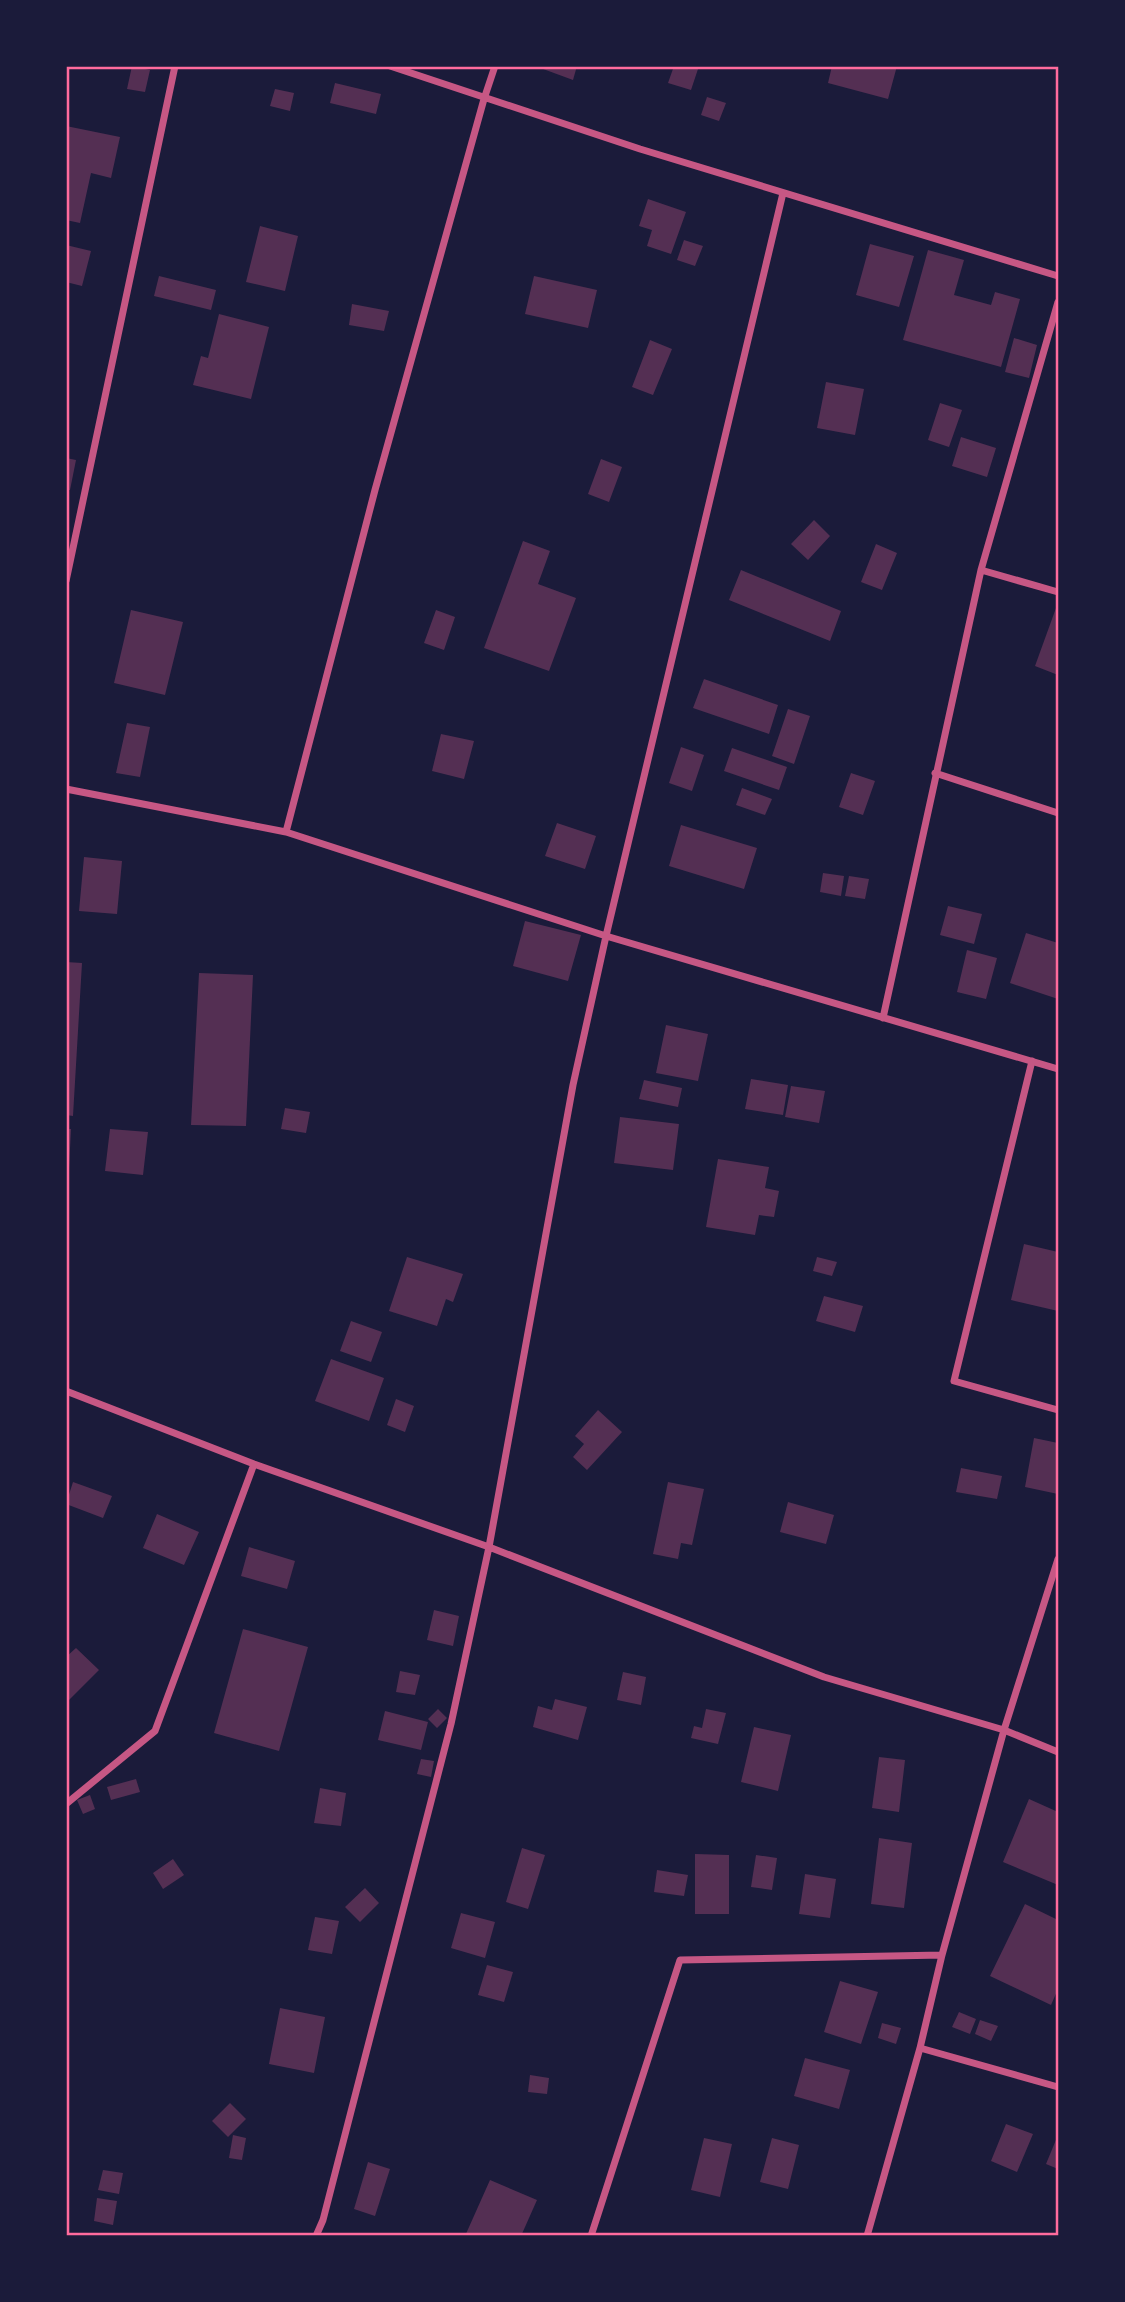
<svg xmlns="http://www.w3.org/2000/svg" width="1125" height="2302" viewBox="0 0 1125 2302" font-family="Manrope,sans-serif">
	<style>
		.building { fill: #542f53 }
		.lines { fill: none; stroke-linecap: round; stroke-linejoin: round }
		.minor { stroke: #c65784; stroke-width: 7 }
		.neatline { fill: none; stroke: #ff6b9d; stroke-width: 2.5 }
	</style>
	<rect width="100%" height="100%" fill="#1b1b3a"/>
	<!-- building -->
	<path class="building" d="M132,66L150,70L145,92L127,89Z
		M535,66H577L573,80Z
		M674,66H699L691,90L668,83Z
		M832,66H897L888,99L828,83Z
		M335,83L381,94L376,114L330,103Z
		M275,89L294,93L290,111L270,106Z
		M707,97L726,103L719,121L701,115Z
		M66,126L120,137L111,178L91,173L80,223L66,220Z
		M648,199L686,212L671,254L647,246L652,230L639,226Z
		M260,226L298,236L285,291L246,282Z
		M684,240L703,246L695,266L677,260Z
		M870,244L914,256L899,307L856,295Z
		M66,245L91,251L82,286L66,282Z
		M928,250L964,260L954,295L991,305L995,292L1020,299L1001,367L903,340Z
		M159,276L216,290L211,310L154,296Z
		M534,276L597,290L588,328L525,314Z
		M352,304L389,311L384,331L349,325Z
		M219,314L269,327L251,399L193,385L201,356L208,358Z
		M1014,338L1037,345L1029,378L1005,372Z
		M650,340L672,349L653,395L632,387Z
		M826,382L864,389L855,435L817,428Z
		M940,403L962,410L949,447L928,440Z
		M961,437L996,448L987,477L952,466Z
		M66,458L76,460L70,490H66Z
		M601,459L622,467L609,502L588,494Z
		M814,520L830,536L808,560L791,544Z
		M523,541L550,551L538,584L576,598L549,671L484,648Z
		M876,544L897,553L882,590L861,582Z
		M741,570L841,611L830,641L729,600Z
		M1056,608L1058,609V675L1035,666Z
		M131,610L183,622L165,695L114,683Z
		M436,610L455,617L444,650L424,643Z
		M704,679L778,705L769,734L693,708Z
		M788,709L810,716L794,764L772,756Z
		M127,723L150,727L140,777L116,773Z
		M441,734L474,741L464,779L432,771Z
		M681,747L704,755L692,791L669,783Z
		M732,748L787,767L779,790L724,771Z
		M851,773L875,781L863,815L839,807Z
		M742,788L772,799L765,815L736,805Z
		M557,823L596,836L585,869L545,856Z
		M681,825L757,848L744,889L669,866Z
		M84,857L122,861L117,914L79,911Z
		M823,873L844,876L841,896L820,892Z
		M849,876L869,879L865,899L845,896Z
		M948,906L982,914L974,944L940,935Z
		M525,921L581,935L568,981L513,966Z
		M1026,933L1058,943V999L1010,983Z
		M967,950L997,958L986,999L957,992Z
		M66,962L82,963L73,1116L66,1115Z
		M199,973L253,975L246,1126L191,1125Z
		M666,1025L708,1034L698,1081L656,1073Z
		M751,1079L788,1085L783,1115L745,1109Z
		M644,1080L682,1088L678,1107L639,1099Z
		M791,1086L825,1091L819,1123L785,1117Z
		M285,1108L310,1112L306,1133L281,1129Z
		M620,1117L679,1124L673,1170L614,1163Z
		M66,1129H71L69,1169H66Z
		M110,1129L148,1132L143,1175L105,1171Z
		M718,1159L769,1167L765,1188L779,1191L774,1217L759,1215L755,1235L706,1227Z
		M1024,1244L1058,1252V1311L1011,1300Z
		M407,1257L463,1274L453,1302L446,1299L437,1326L389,1311Z
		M817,1257L837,1262L832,1276L813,1271Z
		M824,1296L863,1306L855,1332L816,1321Z
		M351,1321L382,1332L371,1362L340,1351Z
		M331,1359L384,1378L369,1421L315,1401Z
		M396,1399L414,1406L405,1432L387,1425Z
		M598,1410L622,1432L587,1470L573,1457L584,1444L575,1436Z
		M1034,1438L1058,1443V1494L1025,1487Z
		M961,1468L1002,1476L997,1499L956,1492Z
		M73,1482L112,1496L103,1518L66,1504Z
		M668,1482L704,1489L692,1545L681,1543L678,1559L653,1554Z
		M788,1502L834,1515L826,1544L780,1532Z
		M157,1514L199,1532L184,1565L143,1548Z
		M249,1547L295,1561L287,1589L241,1576Z
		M434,1610L459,1616L453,1646L427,1640Z
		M243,1629L308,1647L279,1751L214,1733Z
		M76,1648L99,1670L66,1703V1657Z
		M400,1671L420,1675L415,1695L396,1692Z
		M623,1672L646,1677L641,1705L617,1700Z
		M555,1699L587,1707L578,1740L533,1727L538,1706L552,1710Z
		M438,1709L447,1718L437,1728L428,1719Z
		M706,1709L726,1713L718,1744L691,1738L694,1726L702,1728Z
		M385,1711L428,1722L421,1750L378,1740Z
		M754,1727L791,1735L778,1791L741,1782Z
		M879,1757L905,1760L899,1812L872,1808Z
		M421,1759L434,1761L431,1777L417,1774Z
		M136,1779L140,1792L111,1800L107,1787Z
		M320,1788L346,1793L341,1826L314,1823Z
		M90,1795L95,1809L83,1814L77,1800Z
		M1029,1799L1058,1812V1885L1003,1862Z
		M879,1838L912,1843L904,1908L871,1904Z
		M522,1848L545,1855L528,1909L506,1902Z
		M695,1854L729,1855V1914H695Z
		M756,1855L777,1858L772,1890L751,1887Z
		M173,1859L184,1875L163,1889L153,1873Z
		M657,1870L688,1875L684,1896L654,1892Z
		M805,1874L836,1879L830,1918L799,1914Z
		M365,1888L379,1903L360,1922L345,1907Z
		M1025,1904L1058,1920V1989L1051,2005L990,1976Z
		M461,1913L495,1922L485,1958L451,1948Z
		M315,1917L339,1921L332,1954L308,1950Z
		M487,1965L513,1972L504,2002L478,1995Z
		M840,1981L878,1992L861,2044L824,2032Z
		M280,2008L325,2017L314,2073L269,2064Z
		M959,2012L976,2019L970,2034L952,2027Z
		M980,2020L998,2026L991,2041L975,2034Z
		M882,2023L901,2028L896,2044L878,2038Z
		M805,2058L850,2070L839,2109L794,2096Z
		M530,2075L549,2078L547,2094L528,2092Z
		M230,2103L246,2119L228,2137L212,2121Z
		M1006,2124L1033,2134L1017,2172L991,2161Z
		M233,2135L246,2138L242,2160L229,2158Z
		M1058,2135V2169L1046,2164Z
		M704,2138L732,2144L720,2197L691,2190Z
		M772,2138L799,2145L788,2189L760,2182Z
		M368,2162L390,2169L375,2216L354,2209Z
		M103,2170L123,2173L119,2194L98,2190Z
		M490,2180L537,2200L521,2236H465Z
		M97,2198L117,2201L113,2225L94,2221Z"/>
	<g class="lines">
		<!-- minor -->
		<path class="minor" d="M390,66L640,149L1058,276
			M981,570L1058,592
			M66,581L175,66
			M935,773L1058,813
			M66,789L286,832L606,936L1058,1069
			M286,832L375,490L484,99L495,66
			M883,1018L981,570L1058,302
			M1032,1061L954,1381L1058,1410
			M66,1391L254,1464L489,1547L824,1677L1004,1730L1058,1752
			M66,1804L155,1731L254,1464
			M920,2048L1058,2087
			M316,2236L323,2220L451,1724L489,1547L573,1085L606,936L783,193
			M591,2236L680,1960L942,1955
			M867,2236L920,2048L942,1955L1004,1730L1058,1559"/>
	</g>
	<!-- border -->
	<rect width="1125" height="2302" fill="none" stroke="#1b1b3a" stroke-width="136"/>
	<rect x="68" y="68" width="989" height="2166" class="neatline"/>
</svg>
